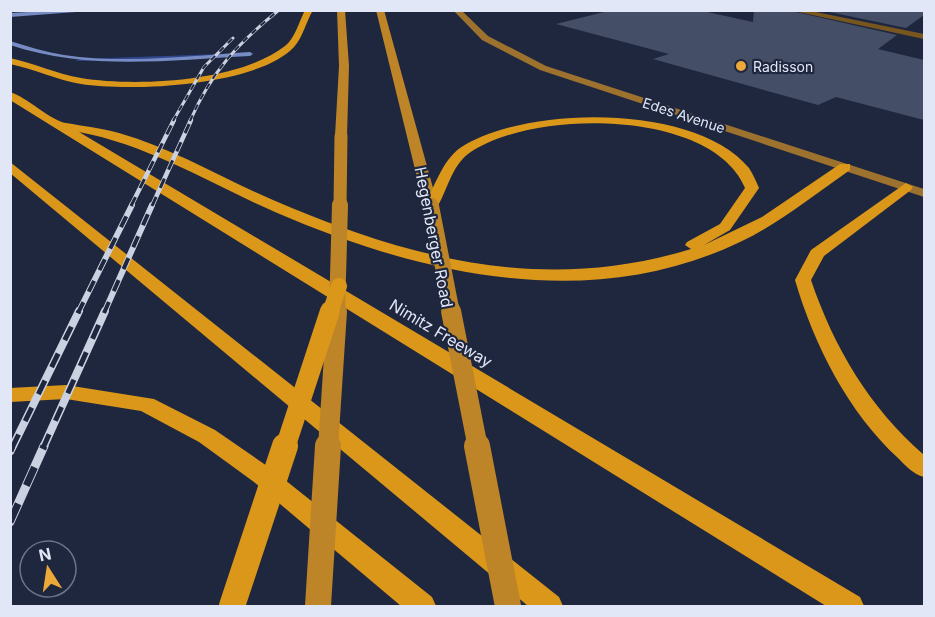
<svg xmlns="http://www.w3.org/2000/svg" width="935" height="617" viewBox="0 0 935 617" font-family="Inter,sans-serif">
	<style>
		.green { fill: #31488f }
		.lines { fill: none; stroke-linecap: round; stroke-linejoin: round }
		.stream { fill: #778bc4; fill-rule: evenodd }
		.building { fill: #444e67 }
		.lane { fill: #785620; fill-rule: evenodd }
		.secondary { fill: #9d712e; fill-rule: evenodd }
		.primary { fill: #bd8527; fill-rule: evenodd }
		.highway { fill: #da971a; fill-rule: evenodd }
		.rail-far4-casing { stroke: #cad1e1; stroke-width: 3 }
		.rail-far3-casing { stroke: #cad1e1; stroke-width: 4.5 }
		.rail-far2-casing { stroke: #cad1e1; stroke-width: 6 }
		.rail-far1-casing { stroke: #cad1e1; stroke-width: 8 }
		.rail-casing { stroke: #cad1e1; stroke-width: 9 }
		.rail-far4 { stroke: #1f273e; stroke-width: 2; stroke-dasharray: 6; stroke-linecap: butt }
		.rail-far3 { stroke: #1f273e; stroke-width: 3; stroke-dasharray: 10; stroke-linecap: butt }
		.rail-far2 { stroke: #1f273e; stroke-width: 4; stroke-dasharray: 12; stroke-linecap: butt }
		.rail-far1 { stroke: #1f273e; stroke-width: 5; stroke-dasharray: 15; stroke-linecap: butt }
		.rail { stroke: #1f273e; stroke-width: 7; stroke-dasharray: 20; stroke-linecap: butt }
		.primary-bridge-far3 { stroke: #bd8527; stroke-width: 13 }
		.primary-bridge-far2 { stroke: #bd8527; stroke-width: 16 }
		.primary-bridge-far1 { stroke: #bd8527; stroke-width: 20 }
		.primary-bridge { stroke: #bd8527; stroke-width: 26 }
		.highway-bridge-far2 { stroke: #da971a; stroke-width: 16 }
		.highway-bridge-far1 { stroke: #da971a; stroke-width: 20 }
		.highway-bridge { stroke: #da971a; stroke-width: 26 }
		.poi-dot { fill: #eca93a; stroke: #1f273e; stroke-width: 2 }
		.labels { text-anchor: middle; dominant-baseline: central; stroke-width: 4.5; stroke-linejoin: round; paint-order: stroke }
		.far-poi-label { font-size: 14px; fill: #e1e7f7; stroke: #1f273e; text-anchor: start }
		.far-street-label { font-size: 14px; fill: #e1e7f7; stroke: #1f273e }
		.street-label { font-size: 16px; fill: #e1e7f7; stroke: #1f273e }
	</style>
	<rect width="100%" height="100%" fill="#1f273e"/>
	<!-- green -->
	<path class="green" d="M250,53L246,56L75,61L81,59Z"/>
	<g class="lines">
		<!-- stream -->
		<path class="stream" d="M64,10H102L10,17V13Z
			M10,41C29,47 46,52 64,55C125,64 189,56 250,52L253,54L250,56C169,60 88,71 10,45Z"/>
	</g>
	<!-- building -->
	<path class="building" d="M612,10H698L753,22L754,10H787L897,35L878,49L924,60V120L836,97L818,105L653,59L669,54L556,24Z
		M820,10H924V15L906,28Z"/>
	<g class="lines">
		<!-- lane -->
		<path class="lane" d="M789,10H806L924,34V39Z"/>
		<!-- secondary -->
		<path class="secondary" d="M453,10H461L488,36L546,66L924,189V197L540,70L482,40Z"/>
		<!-- primary -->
		<path class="primary" d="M337,10H345L349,66L347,136L341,140L335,136L339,66Z
			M376,10H384L438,206L436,209H426L424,206Z"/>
		<!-- highway -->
		<path class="highway" d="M305,10H313C306,22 303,37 294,47C258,86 131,92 81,84C57,80 35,69 10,64V58C34,63 57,74 81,78C136,87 239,82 285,46C295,38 299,22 305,10Z
			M10,92C27,97 51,121 66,123C83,126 101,128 119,133C172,148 222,178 273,200C410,259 544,294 691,249L685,245L687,242L720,224L745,188C712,108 529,109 468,154C451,167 447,192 436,209H426L424,206C434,188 442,161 460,148C525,105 696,103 749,168C753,174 756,181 759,188L730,230L704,245L762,217L840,164H850V170C814,195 780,223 740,242C590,314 421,275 275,212C211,184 149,145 79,132L860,597L864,606H826L10,100Z
			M10,162L559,597L563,606H528L10,173Z
			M906,183L913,187L911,190L824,256L811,280C834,348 870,408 924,455V477C913,474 906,466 898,458C848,412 814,345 795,280L811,250Z
			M66,385L154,399L215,430L270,468L432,597L436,606H401L254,482L199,442L141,411L66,399L10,402V388Z"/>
		<!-- rail-far4 casing -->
		<g class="rail-far4-casing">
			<path id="rail-far4" d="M173,121L204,67L233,38
				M190,121C212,71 237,44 279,10"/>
		</g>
		<!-- rail-far3 casing -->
		<g class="rail-far3-casing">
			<path id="rail-far3" d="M131,206L174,120
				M152,206L191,120"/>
		</g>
		<!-- rail-far2 casing -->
		<g class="rail-far2-casing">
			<path id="rail-far2" d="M78,313L132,205
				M104,313L152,205"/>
		</g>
		<!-- rail-far1 casing -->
		<g class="rail-far1-casing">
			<path id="rail-far1" d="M12,448L79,311
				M43,448L105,311"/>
		</g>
		<!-- rail casing -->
		<g class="rail-casing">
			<path id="rail" d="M10,451L12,446
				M10,522L44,446"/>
		</g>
		<!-- rail-far4 -->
		<use href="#rail-far4" class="rail-far4"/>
		<!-- rail-far3 -->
		<use href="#rail-far3" class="rail-far3"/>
		<!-- rail-far2 -->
		<use href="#rail-far2" class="rail-far2"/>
		<!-- rail-far1 -->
		<use href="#rail-far1" class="rail-far1"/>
		<!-- rail -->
		<use href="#rail" class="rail"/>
		<!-- primary-bridge-far3 -->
		<path class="primary-bridge-far3" d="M340,206L341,136"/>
		<!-- primary-bridge-far2 -->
		<path class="primary-bridge-far2" d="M431,206L452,313
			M337,313L340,205"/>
		<!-- primary-bridge-far1 -->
		<path class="primary-bridge-far1" d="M451,311L478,448
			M328,448L337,311"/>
		<!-- primary-bridge -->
		<path class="primary-bridge" d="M477,446L508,606
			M318,606L328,446"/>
		<!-- highway-bridge-far2 -->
		<path class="highway-bridge-far2" d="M330,313L339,286"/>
		<!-- highway-bridge-far1 -->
		<path class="highway-bridge-far1" d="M285,448L330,311"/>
		<!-- highway-bridge -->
		<path class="highway-bridge" d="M232,606L285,446"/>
	</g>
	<!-- markers -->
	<circle class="poi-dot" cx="741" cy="66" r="6"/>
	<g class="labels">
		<!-- far-poi labels -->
		<g class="far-poi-label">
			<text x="753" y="66">Radisson</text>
		</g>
		<!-- far-street labels -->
		<g class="far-street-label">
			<text transform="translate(684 115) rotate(18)">Edes Avenue</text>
		</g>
		<!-- street labels -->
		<g class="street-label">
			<text transform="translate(434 237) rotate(79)">Hegenberger Road</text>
			<text transform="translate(441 333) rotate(31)">Nimitz Freeway</text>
		</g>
	</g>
	<!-- border -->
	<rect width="935" height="617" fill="none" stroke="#e1e7f7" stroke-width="24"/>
	<!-- north arrow -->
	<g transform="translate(48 569) rotate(348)"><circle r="28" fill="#1f273e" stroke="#6d7488" stroke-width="1.5"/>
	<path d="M0-4.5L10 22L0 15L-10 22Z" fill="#eca93a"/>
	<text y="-9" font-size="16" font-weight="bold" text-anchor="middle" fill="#e1e7f7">N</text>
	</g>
</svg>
